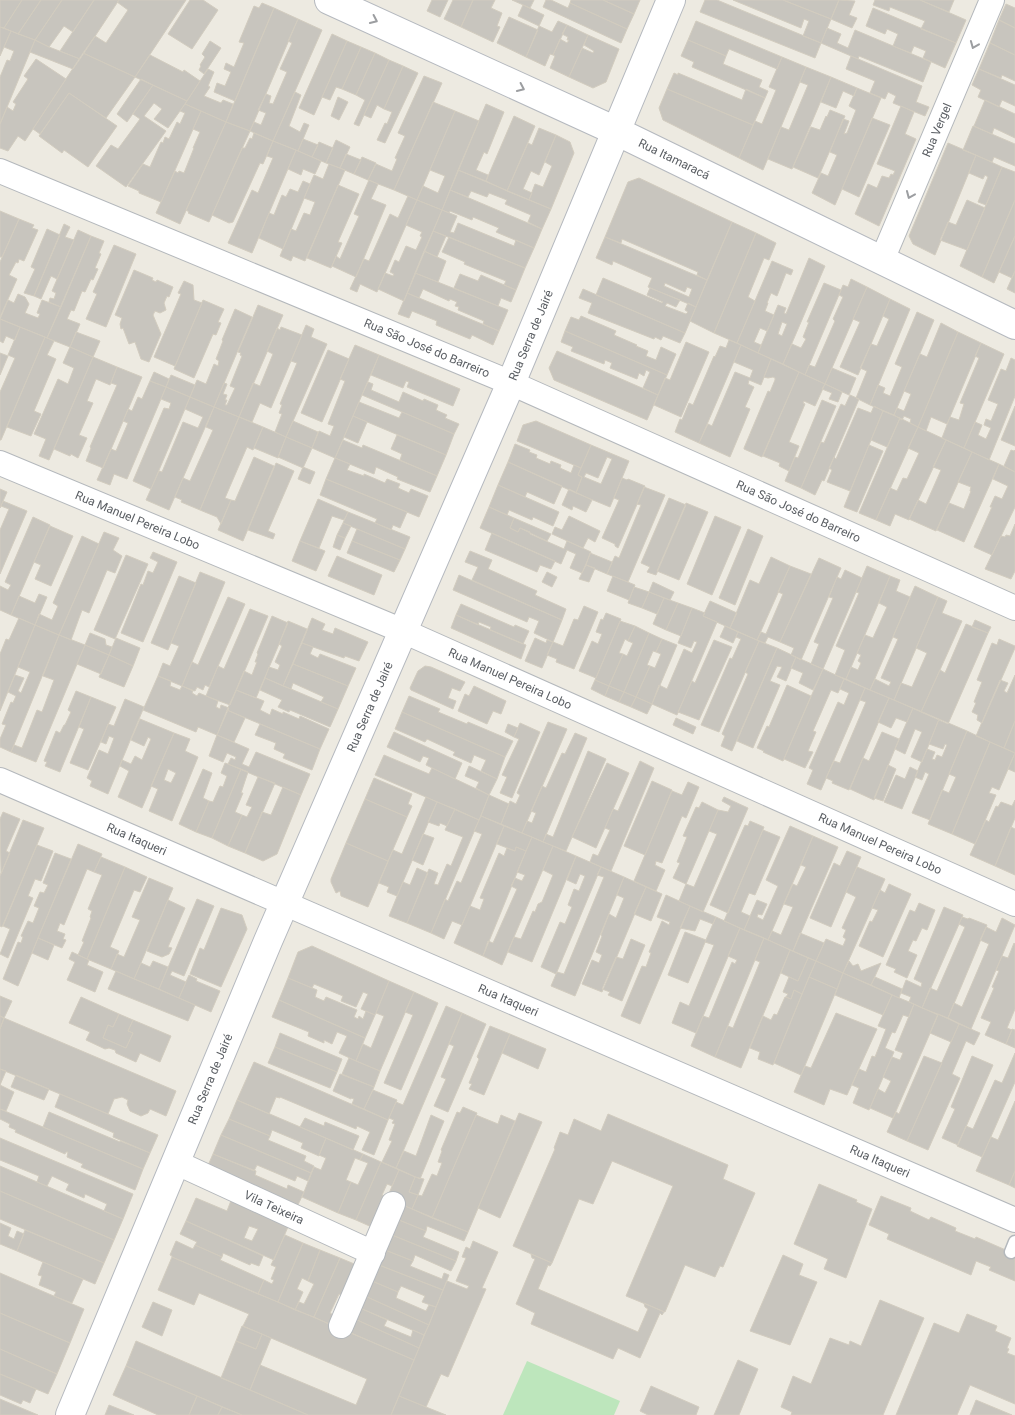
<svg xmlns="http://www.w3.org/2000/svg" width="1015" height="1415" viewBox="0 0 1015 1415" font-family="Roboto,sans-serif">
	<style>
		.green { fill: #bde6bc }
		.building { fill: #c8c5be; stroke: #d2ccbf; fill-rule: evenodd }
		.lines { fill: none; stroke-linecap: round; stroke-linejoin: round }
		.lane-casing { stroke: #b4b8bc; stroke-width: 15 }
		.street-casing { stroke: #b4b8bc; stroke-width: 26 }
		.secondary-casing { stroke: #b5b9bf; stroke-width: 30 }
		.lane { stroke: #fff; stroke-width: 12 }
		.street { stroke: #fff; stroke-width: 24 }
		.secondary { stroke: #fff; stroke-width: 28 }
		.oneway { stroke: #9c9ea1 }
		.labels { text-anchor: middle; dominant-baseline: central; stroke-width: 4; stroke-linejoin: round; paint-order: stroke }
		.street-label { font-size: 12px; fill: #5a5e63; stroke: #fff }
	</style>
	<rect width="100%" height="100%" fill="#edeae1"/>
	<!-- green -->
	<path class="green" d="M527,1361L620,1401L614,1415H503Z"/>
	<!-- building -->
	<path class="building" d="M0,0H22L4,28L0,27Z
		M22,0H41L18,34L4,28Z
		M41,0H62L35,40L18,34Z
		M62,0H94L73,32L64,26L49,47L35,40Z
		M94,0H119L80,59L60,51Z
		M119,0H186L135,77L83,53L95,36L106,43L128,10L117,2Z
		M190,0H203L218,10L192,49L168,34Z
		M432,0H448L440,17L427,11Z
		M453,0H473L461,27L444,19Z
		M473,0H495L491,8L502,13L497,26L500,27L493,42L461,27Z
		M512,0H534L530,8Z
		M546,0H551L568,8L570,3L627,29L621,43L543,7Z
		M571,0H603L634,14L627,29L570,3Z
		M603,0H640L634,14Z
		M705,0H717L821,43L815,58L700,12Z
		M733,0H783L831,19L821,43L803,36L809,21L804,19L801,28Z
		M783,0H839L831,19Z
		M839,0L855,1L849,15L857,18L852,28L831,19Z
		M875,0H920L966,20L956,43L921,29L925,21L890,7L889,11L873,5Z
		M920,0H954L949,12Z
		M262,3L274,8L235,101L214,92L217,83L225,86L231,72L224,69L226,63L234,67L244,43L239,42L254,6L259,8Z
		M1006,4L1015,8V28L999,20Z
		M523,5L544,15L539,26L518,16Z
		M274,8L298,19L250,131L226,122Z
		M873,8L956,43L945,68L923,58L926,51L914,46L911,53L893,46L898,34L887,29L885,34L866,26Z
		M509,17L538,30L526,57L497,43Z
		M298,19L322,30L273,141L250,131L254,122L261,125L266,113L258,110L266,94L271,96L269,103L273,104L287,72L280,69L292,43L288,41Z
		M999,20L1015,28V55L990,43Z
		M558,21L567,25L553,55L550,54L545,66L526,57L539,26L552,32Z
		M696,21L782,57L777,69L729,49L726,56L688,40Z
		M567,25L588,35L569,77L550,68L555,56L553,55L560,39L567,43L569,40H567L568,37L562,34Z
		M0,27L11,31L0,56Z
		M827,28L841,34L837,43L848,48L855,30L931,62L923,82L859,56L858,59L821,43Z
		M11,31L35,40L0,124V77L7,60L10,61L14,51L4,47Z
		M332,34L347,41L314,115L299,108Z
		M588,35L619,49L606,82L593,88L569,77L582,48L593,53L594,51L584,45Z
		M35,40L49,47L80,59L73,69L30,52Z
		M688,40L726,56L723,64L762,80L759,87L768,91L765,98L692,67L694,62L681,56Z
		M210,41L221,48L204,74L199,70L201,66L200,65L205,57L202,54Z
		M347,41L361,47L342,89L336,87L330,100L322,97Z
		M990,43L1015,55V81L1002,75L1001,78L979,69Z
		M361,47L375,53L356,95L342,89Z
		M83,53L135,77L106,118L69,93L40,134L33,129Z
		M375,53L389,60L359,126L354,124L365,100L356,95Z
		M150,55L183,72L184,70L200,81L187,101L135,77Z
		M851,56L922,86L916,102L929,107L925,116L893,103L896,96L888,92L885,99L870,93L875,81L846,69Z
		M782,57L806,67L763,170L739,158L755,121L762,124L776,90L769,87Z
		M36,59L66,79L25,141L18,136L8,151L0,148V124L7,107L13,111L16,104L13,102L28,79L24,76Z
		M389,60L403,66L384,109L377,105L371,118L364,115Z
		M403,66L418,73L385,143L377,140L385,123L387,124L392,112L384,109Z
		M806,67L831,77L792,169L768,159L781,127L789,130L808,85L800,82Z
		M208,69L214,72L208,86L210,87L204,96L221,103L223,100L233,104L226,122L185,104Z
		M979,69L1015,85V106L1002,100L999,107L978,97L981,90L972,85Z
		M674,73L678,75V73L742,100L746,89L765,98L753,125L667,89Z
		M424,76L442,83L394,190L368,180L376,164L392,171L397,159L395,158L405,136L398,133Z
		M831,77L857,88L854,96L843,91L836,108L821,102Z
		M141,79L153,85L127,122L117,114Z
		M153,85L187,101L168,128L154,119L162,109L154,103L144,116L166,131L126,187L96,166L111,145L118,149L140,119L133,114Z
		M857,88L881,98L835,205L812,193L821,173L828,176L837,155L830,152L843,119L849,121L844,134L847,133L856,110L849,106Z
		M667,89L753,125L739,158L663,120L659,108Z
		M295,92L301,95L289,126L300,132L304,123L309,125L298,151L273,141Z
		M69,93L117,126L88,167L64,150L62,153L39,136Z
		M338,97L348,102L339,120L331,116Z
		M985,100L1015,114V138L994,128L992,134L974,126Z
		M433,102L455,111L417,200L394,190Z
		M185,104L201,111L161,202L139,193V191L128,186L143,164L150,167L161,142L163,143L165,137L169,139L177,122L180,124L185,113L180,111Z
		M486,104L504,112L487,154L484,152L476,170L488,175L486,181L458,170Z
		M901,106L914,112L905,134L916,139L879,226L855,214L868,184L877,188L882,176L889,178L891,174L893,175L895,171L877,164Z
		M830,110L845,116L818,178L793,167L811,127L820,130L826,116L827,117Z
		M201,111L226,122L180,224L156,213L175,171L178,173L179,171L184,173L194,148H193L200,132L193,129Z
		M455,111L479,121L442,210L417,200L423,186L438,193L445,176L430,170Z
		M514,116L535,126L507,191L486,181Z
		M872,118L890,125L859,197L842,189Z
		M226,122L250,131L209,222L188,213L189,212L186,210Z
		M973,126L1015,144V166L994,157L992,162L963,150Z
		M539,128L556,135L539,175L531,171L523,189L532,193L529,200L507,191L528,143L532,145Z
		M254,133L273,141L263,164L260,163L233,222L229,223L212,215L242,148H245L250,138L252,139Z
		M556,135L570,142L574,153L551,209L529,200L535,184L543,187L552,166L545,162Z
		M303,139L318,145L312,157L298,151Z
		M336,140L350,147L340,168L326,163Z
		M273,141L296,150L252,253L228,243L252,190L258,193L273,158L267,156Z
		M319,142L333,148L326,163L312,157Z
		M948,143L976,155L935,255L913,244L909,236Z
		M296,150L321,161L315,174L303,169L301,175L288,169Z
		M346,154L361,160L354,174L340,168Z
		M976,155L1002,167L986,205L978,202L988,177L985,175L983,179L969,173Z
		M362,157L376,163L368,180L354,174Z
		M329,164L345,170L305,261L293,256L291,261L280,256L291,229L296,231L304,213L310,215L315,202L304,198L314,175L323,179Z
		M1002,167L1015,172V200L982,277L960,266Z
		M458,170L551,209L542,229L528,222L531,215L505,204L507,200L489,193L487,197L471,191L468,197L450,190Z
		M639,178L732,222L707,280L697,275L698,272L622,239L621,243L605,237L628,182Z
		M369,180L378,184L371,199L386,205L356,277L332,266L336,256L340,259L359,216L354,214Z
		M303,181L310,184L283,249L259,238L269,213L274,215L282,195L286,197L290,189L298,192Z
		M338,185L359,194L338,242L342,243L331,268L307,258Z
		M450,190L542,229L534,248L496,232L499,228L473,217L472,220L450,211L449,213L442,210Z
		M408,196L417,200L377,292L360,284L357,292L350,289L364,259L369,261L390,214L398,218Z
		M417,200L442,210L404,301L378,289L385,273L393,276L394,274L390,272L395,260L399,262L406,246L416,250L422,237L420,236L422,232L406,225Z
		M967,200L985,208L967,250L940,240L948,222L956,225Z
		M1015,200V236L994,283L982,277Z
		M442,210L457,216L450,232L454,233L458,223L514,246L516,240L534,248L525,268L433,231Z
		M0,211L19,219L2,257H0Z
		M19,219L34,225L32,228L38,230L24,261L19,259L18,263L16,262L9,275L17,279L0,317V262Z
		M732,222L756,233L714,333L690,321Z
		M64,224L70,227L65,237L74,240L57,279L51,276L41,299L34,296Z
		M47,229L60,235L34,296L24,293L35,269L31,267Z
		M78,230L91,236L61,307L49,302L50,298L54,299L56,293L52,291Z
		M433,231L446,236L437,257L424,251Z
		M756,233L776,243L769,260L764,258L748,297L755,301L737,343L714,333Z
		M91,236L104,241L99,253L101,254L95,268L98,269L93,280L91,279L85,292L82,291L74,311L71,310L67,319L80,324L70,347L47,338Z
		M1015,236V271L1012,278L999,272Z
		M449,237L525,268L516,290L504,285L506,281L464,264L465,262L442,252Z
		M605,237L707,280L696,307L648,287L652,278L613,261L612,265L596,258ZM665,283L685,292L687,287L692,289L689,297L664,286Z
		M114,245L136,254L106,327L86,319L97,294L93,292Z
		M424,251L446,261L438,282L415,273Z
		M809,258L825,266L783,364L758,353L778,305L786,308L784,313L786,314ZM782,322L787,324L782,336L778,334Z
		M772,261L793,270L791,275L786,273L777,296L771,293L767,303H768L765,311L774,315L767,331L760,328L754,342L761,345L758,353L737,343Z
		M134,270L153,278L152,280L156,282L157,280L173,287L169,297L167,296L164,303L166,310L160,313L155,311L153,315L161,334L149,362L141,359L135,342L129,344L123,328L121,329L120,324L122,318L115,315Z
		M1015,271V293L1007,289Z
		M415,273L508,310L499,331L483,324L484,321L458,310L459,307L455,306L457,302L450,299L449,301L423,289L419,298L407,293Z
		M460,274L478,281L481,275L516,290L511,302L501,298L498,306L454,288Z
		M603,278L662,303L663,302L647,295L650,288L680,300L676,307L667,303L665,306L686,314L688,312L685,310L688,303L696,307L685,333L596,295Z
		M851,279L867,287L825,384L805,375L809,365L815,367L835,321L833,319L843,297L839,295L843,285L848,287Z
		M184,281L193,285L194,300L202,303L175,366L154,357L181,294L178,293Z
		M824,283L841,290L805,375L783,364L792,344L801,348L806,339L803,337L809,322H807Z
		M867,287L890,299L858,375L840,367L860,322L853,319Z
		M583,289L685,333L680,343L663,336L661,340L655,337L654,339L588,313L592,303L579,298Z
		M407,293L499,331L493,345L472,335L470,339L436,325L437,321L412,311L409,318L398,314Z
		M18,294L25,297L29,304L25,313L38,318L40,314L37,313L42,300L61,307L47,338L0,319L8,300L14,303Z
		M890,299L910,309L870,405L856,398L867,371L860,368L871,344L877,346L889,319L883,316Z
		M203,300L224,309L218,322L221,323L216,335L213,334L194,378L174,369Z
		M258,305L283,315L239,417L214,407L224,383L227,384L223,394L227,395L225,400H227L225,405H227L235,388L230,386L242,356L240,355L241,353L238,352Z
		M235,309L252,317L214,407L190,397L197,380L206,384L214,364L218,366L219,361L216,359L223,341L222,340Z
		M917,312L934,320L894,415L870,405L878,385L885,388L883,393L890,396L902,367L895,364Z
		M581,316L616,331L614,335L637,345L636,346L648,351L646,356L656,360L661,347L676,354L667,375L565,331L571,317L579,320Z
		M0,319L20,327L15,340L6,336L3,343L0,341Z
		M941,323L958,332L918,427L910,423L911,419L904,416L902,420L894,415L897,408L904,411L911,394L904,391L920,354L927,357Z
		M306,325L314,329L311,337L327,344L286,437L275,432L282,414L279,413L282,405L280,404L297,363L291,361Z
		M20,327L45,337L1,440H0V392L15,358L8,355Z
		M281,327L302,335L271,408L260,403L252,422L239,417L253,383L260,386L273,354L267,351L277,328L280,330Z
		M565,331L667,375L658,395L643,388L650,372L646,370L644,376L639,373L637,379L610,368L612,363L605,360L604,364L571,351L573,347L561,342Z
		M76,332L100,341L93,357L70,347Z
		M958,332L981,343L947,424L931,417L926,431L918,427Z
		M45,337L54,341L47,355L56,359L34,411L41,414L31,436L7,427Z
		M729,340L741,345L699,443L675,432L680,419L682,420L689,403L693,405L714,356L715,357L720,346L726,348Z
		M686,342L709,352L681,417L654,405L665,378L670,380Z
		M981,343L1004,354L964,448L942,438L950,417L959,420L964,404L960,403L979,358L975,356Z
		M355,345L379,355L335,458L312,448L319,431L330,436L334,426L328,424L345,381L340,379Z
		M741,345L771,359L761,385L749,380L748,384L754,387L745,407L750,409L730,457L699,443L708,424L712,426L735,372L750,378L753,370L734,362Z
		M70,347L93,357L49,460L39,456L46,439L34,434L58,379L68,384L74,368L63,363Z
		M328,350L349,359L322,422L301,413Z
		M557,351L658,395L647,420L554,380L549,368Z
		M0,353L8,356L0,375Z
		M379,355L460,389L453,406L407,387L409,382L406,381L403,388L371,375Z
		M93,357L117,367L110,385L96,379L87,401L93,403L79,435L87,438L78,458L71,454L70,456L54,449Z
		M1011,358L1015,360V396L989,460L964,448L975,422L982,425L978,435L986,439L991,428L984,425L986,419L991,421L998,404L988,400L1001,369L1006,371Z
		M771,359L799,372L762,457L744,449V448L768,391L770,392L775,380V378L773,377L768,378L764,377Z
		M117,367L142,377L103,468L86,461L91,448L90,447L117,385L111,383Z
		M832,368L856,378L849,395L825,384Z
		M154,372L169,379L166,387L150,381Z
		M799,372L825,384L815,406L804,401L803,403L805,404L789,442L799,446L789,471L779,466L780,463L763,456Z
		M171,375L195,385L190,397L166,387Z
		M150,381L166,387L127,479L114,474L110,485L97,480L111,449L116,451L128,423L123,421L128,409L132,411L138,397L142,399Z
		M368,382L373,384L371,390L399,402L403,392L423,401L424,399L438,405L436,410L447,415L445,418L459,424L454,434L362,395Z
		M825,384L842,392L838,402L829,399L832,393L822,389Z
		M166,387L190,397L151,489L133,481L164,408L169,409L171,403L161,399Z
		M850,395L859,399L824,481L822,480L815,495L801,488L821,442L824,443L841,404L845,406Z
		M190,397L214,407L169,510L146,500L159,471L162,472L183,422L198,428L203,417L185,409Z
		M822,400L836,406L801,488L785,481L795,457L798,458Z
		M359,402L399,418L402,412L454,434L446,455L353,416Z
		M874,406L883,411L850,491L827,482L832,470L829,468L834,457L836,459L858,408L871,413Z
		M1015,406V446L1001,440Z
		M214,407L239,417L200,510L181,502L182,500L175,497L183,478L190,481L213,430L206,427Z
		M883,411L900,418L887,447L871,440Z
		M353,416L367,422L358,443L344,437Z
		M239,417L263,427L253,450L247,447L225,498L231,500L221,524L217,517L200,510Z
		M900,418L918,427L876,520L859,513Z
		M293,421L318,432L312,448L286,437Z
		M536,421L591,445L581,468L517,441L523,425Z
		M263,427L286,437L278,458L254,448Z
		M918,427L946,440L909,520L895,514L890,526L876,520L890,488L897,491L903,478L907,479L919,453L908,448Z
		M397,435L446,455L437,476L400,460L402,454L391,449Z
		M286,437L312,448L303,468L278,457Z
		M343,440L362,448L363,445L437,476L430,492L397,479L398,477L376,467L374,474L335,458Z
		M946,440L972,452L936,531L909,519L918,500L926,504L941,470L933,467Z
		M515,444L530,450L529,452L537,455L536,458L550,464L551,461L561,465L560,468L571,473L574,465L581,468L578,475L582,477L576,493L508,462Z
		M591,445L629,461L610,507L576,493L582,477L578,475ZM607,457L612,459L601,484L584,477L586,473L598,478Z
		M869,445L883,451L857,512L844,507Z
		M1011,450L1014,451L1015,450V472L1004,466Z
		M972,452L999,464L964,542L937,530L949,503L964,509L971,491H970L971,487L958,482Z
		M254,457L274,466L243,541L218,530L231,500L235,501Z
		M335,458L350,464L347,470L364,476V474L385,483L387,479L400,484L398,488L409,493L411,489L428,496L419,517L326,479Z
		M508,462L562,486L554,504L527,492L525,497L498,485Z
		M276,463L294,471L268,531L275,534L273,539L248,530Z
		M999,464L1015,472V507L992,555L974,547L992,507H990L995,496L1002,499L1008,486L993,479Z
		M303,467L315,472L310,484L298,479Z
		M622,478L627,480L628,479L645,486L618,548L615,546V544L602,538L619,500L614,498Z
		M326,479L407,512L400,528L393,525L391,530L375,523L377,519L320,495Z
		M498,485L559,512L553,526L533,517L532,520L509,510L507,515L489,507Z
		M644,487L665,495L628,582L607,574L615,556L619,558L641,505L637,504Z
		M0,489L7,492L0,508Z
		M569,489L592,500L586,512L573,506L572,510L562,505Z
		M669,498L686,505L656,575L647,572L650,567L641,563Z
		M318,499L348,512L344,520L332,516L319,548L300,541Z
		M3,501L27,511L0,574V530L9,509L1,506Z
		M686,503L708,512L679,580L657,571Z
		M489,507L514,518L510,528L518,532L520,528L530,532V534L564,549L567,541L591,552L582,573L570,568L576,554L567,550L561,564L480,528Z
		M348,512L410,537L405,549L343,523Z
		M569,516L600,531L595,542L588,538L583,548L552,534L555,527L562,530Z
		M715,516L741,527L712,595L687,584Z
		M33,517L50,525L11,615L0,610V586L8,590L11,585L5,582Z
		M514,518L551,534L547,541L520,528L518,532L510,528Z
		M343,523L351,526L345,538L337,535Z
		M1015,524V571L1011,579L985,569L1001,536L1005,537L1006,535L1010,536Z
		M50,526L73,536L51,586L35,579L41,565L34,562Z
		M357,529L405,549L400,560L352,541Z
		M748,529L763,536L735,605L719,598Z
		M104,532L119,538L113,550L122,556L115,573L107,570L89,613L82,610L71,640L59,635Z
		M492,533L555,561L551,569L540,565L537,572L485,550Z
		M337,535L345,538L340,550L333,547Z
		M82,536L99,544L59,635L35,625L39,614L52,620L58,606L53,603Z
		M300,541L325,551L316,571L292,561Z
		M352,541L400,560L394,572L347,553Z
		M470,551L492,560L488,569L537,591L535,595L566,609L562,620L472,580L478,567L465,562Z
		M153,552L177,562L143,642L121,633L141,584L143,585L148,571L153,573L158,562L150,558Z
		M590,553L612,562L607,574L586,565Z
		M126,555L148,564L115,639L94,630Z
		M337,556L382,575L374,595L328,576Z
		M771,557L790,566L757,640L730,628L750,580L759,584Z
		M819,558L841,568L801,660L791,655L794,648L780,642Z
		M586,565L595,568L589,582L579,579Z
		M790,566L811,574L780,642L768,637L765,643L757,640L761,632L766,634L783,594L778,592Z
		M867,566L890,576L846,679L835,675L845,650L836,646L859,593L856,592Z
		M845,570L862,578L823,669L811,664L819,644L814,642L833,598L829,597L837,577L841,579Z
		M200,572L225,582L182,686L158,676L163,663L170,666L179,646L171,643Z
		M547,572L557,577L552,587L542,582Z
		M459,575L562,620L553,642L534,633L539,621L529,617L527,622L453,590Z
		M179,576L196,583L168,650L151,643Z
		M613,576L635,585L629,600L607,591Z
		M890,576L900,580L896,591L910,597L870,690L846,679L851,667L858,670L861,663L858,661L861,655L857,653L865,635L873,638L887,607L879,603Z
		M653,582L674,592L670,600L649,592Z
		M915,586L938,597L894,700L870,690L875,679L889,686L891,682L881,678L898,639L893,637Z
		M634,587L649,592L642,608L628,603Z
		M649,592L664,598L657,614L642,608Z
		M39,594L47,597L35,625L11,615L19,596L35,603Z
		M228,597L245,604L209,687L205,685L203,690L197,687L195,691L182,686L192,662L198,665Z
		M938,597L947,601L942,613L962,621L921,712L894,700L901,683L912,687L927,653L916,648Z
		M664,598L678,603L666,630L653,624Z
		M710,601L737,613L730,628L703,616Z
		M678,603L692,608L681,636L666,630Z
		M461,604L514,627L515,625L529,631L523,644L490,630L491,627L479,622L478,625L456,615Z
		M584,606L598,612L574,669L556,662L557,659L547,655L553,642L563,646L574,619L578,620Z
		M692,608L705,613L703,616L717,622L677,715L652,704L659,685L667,689L684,649L692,653L697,642L694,641L691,648L678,643Z
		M250,609L268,616L230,705L206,696L218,666L224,669Z
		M606,613L621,619L596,678L579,671L592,641L598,644L602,634L596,632L601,619L603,620Z
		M456,615L526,645L521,659L451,628Z
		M272,616L288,623L256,698L236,690L244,671L252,675L257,662H255L258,654L257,653Z
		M19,618L35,625L0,711V654L6,639L9,640Z
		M312,618L325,624L322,630L333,634L335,628L368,642L359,661L345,656L344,658L302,643Z
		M975,620L991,627L988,633L972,627Z
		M288,621L307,629L283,686L265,678L269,667L278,670L280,665L275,662L282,646L279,644Z
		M620,621L635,626L628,641L625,639L619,653L623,654L609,686L595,680Z
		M966,624L988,633L948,724L921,712L940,670L945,673Z
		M35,625L59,635L11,752L0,747V739L6,725L2,724L11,702L13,703L16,696L8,692L15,675L24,678L18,691L21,693L30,672L18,667Z
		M635,626L649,633L624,692L609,686L623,654L627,656L633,643L628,641Z
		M725,626L738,632L733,643L720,637Z
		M738,632L759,641L719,732L701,725L730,658L732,659L741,639L736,637Z
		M90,633L105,639L106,645L112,647L109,655L85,645Z
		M649,633L662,639L656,652L653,651L647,665L650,666L636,697L624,692Z
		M59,635L85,645L36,762L11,752L14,745L22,748L37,710L42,712L54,680L43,676Z
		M116,638L140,648L133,666L109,655Z
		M535,638L546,643L547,640L553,642L542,668L525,661Z
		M662,639L677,645L652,704L636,697L650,666L655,668L661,654L656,652Z
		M999,639L1015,646V648L982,723L977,720L978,715L972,712L976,703L974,702L982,682L977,680L992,643L997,645Z
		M714,640L732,647L699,720L678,712L692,681L695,683Z
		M759,641L777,648L732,751L721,746L725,736L722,734L748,674L745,672Z
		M302,643L313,647L310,654L318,658L320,654L356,668L348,686L293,664Z
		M85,645L109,655L101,674L77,664Z
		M777,648L796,657L786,681L777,677L782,667L777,666L770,681L780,685L753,748L737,741Z
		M109,655L133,666L124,687L99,677Z
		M796,657L823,669L813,690L799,683L803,673L791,668Z
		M293,664L348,686L338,709L321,702L324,697L293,683L291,689L283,686Z
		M425,666L431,667L465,682L460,691L452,688L448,698L456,701L453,709L411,690L410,688L418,671Z
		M823,669L844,679L838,693L831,690L813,731L816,732L808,751L813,752L805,768L784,759Z
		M1015,675V721L1004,748L976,736L1000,680L1008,683L1004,691L1007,693Z
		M158,676L171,681L170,686L180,690L182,686L193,691L192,693L197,696L199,693L218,701L216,707L220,709L221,705L229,708L217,735L198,727L196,732L143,710Z
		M265,678L338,709L330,727L290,710L289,712L278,707L282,700L260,690Z
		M844,679L865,688L821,790L807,784L813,770L809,768L838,702L844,705L849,693L840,689Z
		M595,680L609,686L605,696L591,689Z
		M787,685L811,696L783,761L763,752L764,751L757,748L767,726L769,727Z
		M474,686L506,701L501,714L493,711L487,724L458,711L465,694L469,696Z
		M609,686L624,692L619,702L605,696Z
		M865,688L889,698L849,790L832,783L833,781L826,778L834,761L840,763L866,702L860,700Z
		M236,690L264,701L260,710L270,715L272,709L283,714V712L299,719L300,716L329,729L320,749L227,710Z
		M76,691L91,697L60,772L45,766L47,762L44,761L56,731L60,733L64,725H65L71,712L68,710Z
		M624,692L636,697L631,707L619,702Z
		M409,696L440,709L438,712L467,724L468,722L513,741L505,757L402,712Z
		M91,697L116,707L88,770L70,763L84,729L79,727Z
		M636,697L652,704L647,714L631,707Z
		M889,698L913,708L907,722L896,718L891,728L878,722Z
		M125,699L144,707L108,794L90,786L92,781L87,778L99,750L108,754L114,738L109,736L106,744L101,742L108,724L114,726Z
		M913,708L939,719L922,762L911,757L922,732L915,729L905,754L895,749Z
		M227,710L245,718L234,742L217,735Z
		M402,712L505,757L497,779L481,771L486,760L474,755L471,763L453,755L455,752L427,739L425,742L395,729Z
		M676,718L696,727L693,734L673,725Z
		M140,719L174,733L142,808L118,797L129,771L120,766L122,760L131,764L135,756L142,760L151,739L148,737L144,746L131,740Z
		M939,719L967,731L930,820L912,813L929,774L925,772L922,780L915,777L927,749L935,752L932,759L935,760L937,755L942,757L947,745L945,744L943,749L929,744Z
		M1015,721V753L1004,748Z
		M548,722L567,729L522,833L501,824L510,801L516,804L520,795L517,793Z
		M520,723L540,732L512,798L500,793L507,777L502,775L519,739L514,737Z
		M260,724L320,749L312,770L283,758L285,754L274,749L276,743L255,735Z
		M508,724L518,728L514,737L505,732Z
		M967,731L990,742L952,834L928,824L942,790L949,793L956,777L949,774Z
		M394,732L462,763L455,779L426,765L429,758L423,756L420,762L387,747Z
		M882,732L899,739L874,800L850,789L863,758L869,761Z
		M174,733L190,739L185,751L198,757L172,821L149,811L158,789L151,786ZM168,769L176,773L171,783L164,780Z
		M575,733L587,738L543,842L522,833L527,821L532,823L536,813L531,811L542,786L546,788L562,753L565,754Z
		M217,735L249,749L242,764L249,767L256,752L310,774L301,795L228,764L231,758L235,760L236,757L227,753L223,762L209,756Z
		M990,742L1015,753L999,790L992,787L989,793L996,795L975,844L952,834Z
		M588,751L606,759L566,851L543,842L546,834L553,837Z
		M1015,753V772L1008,769Z
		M384,755L429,774L432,768L489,795L479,820L375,775Z
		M640,761L654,768L611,871L590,862L593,854L598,856L610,830L605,828L613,809L618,811Z
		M225,763L241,769L212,838L196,832L209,801L213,802L220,786L223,787L227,776L221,773Z
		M607,763L629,773L596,848L572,837Z
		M888,765L896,769L883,801L874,798Z
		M469,766L497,779L489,795L476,788L479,782L465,776Z
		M910,767L918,771L902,809L884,802L896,775L905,779Z
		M203,769L212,773L203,798L209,801L196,832L179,824Z
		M241,769L248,772L241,793H243L235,812L242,815L228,846L212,838Z
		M258,777L275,783L245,853L228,846L242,815L247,817L252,807L246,805Z
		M374,778L412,794L408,804L412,806L407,817L365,799Z
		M652,781L672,790L645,855L624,846Z
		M688,782L699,787L686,818L682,816L662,863L656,861L655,865L665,870L656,891L634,881L672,791L682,795Z
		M283,787L301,795L277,854L263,861L245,853L262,812L271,815Z
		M489,795L509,804L501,824L481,816Z
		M426,797L437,802L397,896L387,892L389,887L379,883L393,850L402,854Z
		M724,797L748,808L703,912L679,901L686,884L694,887L717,834L709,831L718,810L728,812L731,806L722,801Z
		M365,799L407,817L388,861L346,843Z
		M1015,800V818L995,866L970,855L986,820L989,822L996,806L998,807L1001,802L1012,806Z
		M437,802L455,809L447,826L440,823L439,826L428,822Z
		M702,802L718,810L686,884L673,878L680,863L677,862L687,837L683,836L696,807L699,808Z
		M455,809L479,820L431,933L407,923L429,869L438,873L434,884L438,885L447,864L451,866L463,837L445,830Z
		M3,812L20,819L6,851L10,853L1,874L0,819Z
		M481,816L504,826L462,925L452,921L444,939L431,933L445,899L448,901L457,881L461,883L482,834L474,831Z
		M23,820L44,828L2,927L0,926V876Z
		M750,821L764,827L728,913L710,905L745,825L748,826Z
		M504,826L532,837L526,851L516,847L515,851L497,844Z
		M790,826L813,836L768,940L744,930L757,900L767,904L762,915L758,914L757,917L763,920L778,886L766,880Z
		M1011,827L1015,829V875L995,866Z
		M763,830L780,837L755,895L749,893L741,912L750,916L744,930L724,921Z
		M423,834L434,838L423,865L412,860Z
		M813,836L838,847L793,951L768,940L772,931L781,935L793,907L784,904L793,884L797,886L806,867L801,865Z
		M532,837L553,846L502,965L483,956L488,941L493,943L517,889L511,886L515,878L522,881L525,875L517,872Z
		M346,843L388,861L368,907L341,896L340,891L336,893L331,882V879Z
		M78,844L102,854L94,872L87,869L64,925L60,923L57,931L65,934L63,939L66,940L62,948L38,938Z
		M37,845L53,851L41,881L35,879L28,896L33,898L8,958L0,954L10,929L3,926Z
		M553,846L576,856L532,962L508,952L514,937L521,939L533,911L535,912L538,904L542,902L553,875L543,870Z
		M516,847L526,851L483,956L454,943L470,906L480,910L484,899L480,898L499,853L504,856L507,848L515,851Z
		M847,851L861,857L831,927L810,918L834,863L840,866Z
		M55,853L71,859L18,986L3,979L18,942L21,943L23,937L21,936L28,921L33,923L39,908L34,906L40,892L44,893L48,885L43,883Z
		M576,856L601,867L556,974L541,967L560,922L565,924L572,907L568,905L574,889L579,891L585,876L580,874L576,884L567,880Z
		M101,857L125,867L87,959L78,955L84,942L82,941L91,918L90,917L92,911L88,909L102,875L94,872Z
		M125,867L147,877L140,892L134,890L110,947L119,951L111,969L87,959Z
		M601,867L624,877L575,996L551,986L557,972L564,974L604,877L597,875Z
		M857,867L885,879L843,973L816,961L826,939L843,946L846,939L843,937L846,930L842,928L856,897L846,892Z
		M417,868L428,873L407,923L389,916L403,882L410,885Z
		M624,877L646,887L602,992L582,984L592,960L599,963L602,955L596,952L602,936L601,935L609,914L616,918L624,898L617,895Z
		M149,878L173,888L134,979L111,969L117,954L124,957L140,920L132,917Z
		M889,884L911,894L883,957L859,946L870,921L872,922L878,910L872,908L880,890L885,893Z
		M646,887L662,894L651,921L634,914Z
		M666,895L690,906L640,1024L621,1016L642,966L646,967L651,953L649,952L662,921L669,925L670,922L657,917Z
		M197,899L214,906L184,976L172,971L170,975L186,982L179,998L159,989Z
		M168,900L185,908L168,947L172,948L169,954L162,957L147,951Z
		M919,903L935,910L927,930L922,928L916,941L913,940L908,951L917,955L907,978L894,972L896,969L886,965L910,910L915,912Z
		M690,906L716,917L713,924L700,919L695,931L680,928Z
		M944,907L963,915L922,1008L909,1002L911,997L901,993L906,980L921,987L922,983L914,979Z
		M221,908L242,915L247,929L221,987L190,974L200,948L204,950Z
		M716,917L740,928L696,1033L672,1023L680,1002L689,1006L714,945L705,942Z
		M962,917L968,919L969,918L987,925L948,1018L922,1008L930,988L937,991L965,927L959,924Z
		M1002,918L1015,925L971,1029L948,1018L954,1003L962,1007L989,944L980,940L986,927L996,932Z
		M740,928L764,938L715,1057L691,1046L703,1016L709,1018L732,962L735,964L737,960L728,956Z
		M685,932L706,940L688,983L668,975Z
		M800,933L824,943L816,961L793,951Z
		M38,938L54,945L48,960L32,953Z
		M764,938L790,950L741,1068L715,1057L728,1026L733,1028L760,962L755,960Z
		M631,939L645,945L622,1001L608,995L610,992L602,989L616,957L623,959Z
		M1014,943L1015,944V1009L1007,1028L1012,1030L1006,1044L985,1035L991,1022L981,1018L994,988L992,987L999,971L996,970L1002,956L1008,958Z
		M312,946L389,981L375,1015L361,1009L368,994L363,992L356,1007L341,1001L343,996L314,984L312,988L288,978L298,952Z
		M790,950L808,958L798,981L781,973Z
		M72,952L89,960L87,965L103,972L95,992L67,980L75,962L69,959Z
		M808,958L816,961L802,994L794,990L791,999L786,997L788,994L783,992L789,977L798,981Z
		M153,961L168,967L159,989L134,979L141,963L150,967Z
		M816,961L843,973L837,989L809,977Z
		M849,961L853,966L858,964L861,971L881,963L871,985L843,973Z
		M116,971L195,1005L188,1021L108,989Z
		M843,973L892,995L883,1015L835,995Z
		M189,975L197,979L196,981L220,991L211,1012L179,998Z
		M809,977L837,989L801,1075L774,1063Z
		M875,977L902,989L899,998L871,985Z
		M288,978L317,990L315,997L324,1001L326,997L357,1010L354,1017L358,1019L359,1016L363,1019L366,1011L375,1015L365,1038L279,1000Z
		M389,981L414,992L380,1071L356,1061L363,1044L371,1048L384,1016L376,1013Z
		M794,990L802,994L773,1065L758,1059L760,1052L750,1048L763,1016L771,1020L774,1014L777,1015L785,997L791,999Z
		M414,992L438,1003L401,1090L384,1083L413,1015L405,1012Z
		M892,995L914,1004L909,1017L903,1015L895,1033L892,1032L885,1048L894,1052L869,1110L853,1103L859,1088L852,1085L859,1069L866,1072L872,1056L875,1057L886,1029L878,1026Z
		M0,996L12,1001L4,1018L0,1016Z
		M81,997L119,1014L113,1027L108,1025L103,1038L126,1048L133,1033L128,1031L133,1020L171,1036L160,1062L140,1053L136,1062L116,1053L115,1050L109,1048L105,1049L86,1040L90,1032L69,1023Z
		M279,1000L365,1038L356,1061L339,1053L347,1036L337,1032L332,1044L324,1040V1043L308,1036L309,1032L272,1017Z
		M914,1004L938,1015L893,1118L870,1108L878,1089L885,1093L891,1081L883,1077L892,1057L900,1060L903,1053L895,1050Z
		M446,1006L462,1013L396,1168L382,1162L392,1141L389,1140L395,1124L392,1123L394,1120L389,1118L396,1102L403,1105Z
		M462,1013L486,1024L448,1112L434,1106L446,1079L441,1077L454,1046L449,1044Z
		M836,1013L877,1029L847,1095L830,1089L824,1105L794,1092L805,1066L811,1068Z
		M119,1014L133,1020L128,1031L133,1033L126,1048L103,1038L108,1025L113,1027Z
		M938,1014L959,1024L951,1042L930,1033Z
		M0,1016L4,1018L0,1029Z
		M4,1018L176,1091L166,1116L150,1109L148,1113L141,1116L130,1111L127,1104L128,1100L122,1097L114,1099L108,1114L0,1069V1029Z
		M959,1024L980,1033L974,1045L966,1041L952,1074L960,1078L928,1150L907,1141Z
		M490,1026L510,1034L484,1095L469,1089L472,1084L469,1083L479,1059L477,1057Z
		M1012,1029L1015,1030V1048L1006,1044Z
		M280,1033L342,1059L337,1072L275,1047Z
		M510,1034L546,1049L538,1069L502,1053Z
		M275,1047L337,1072L330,1088L268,1063Z
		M1015,1053V1082L982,1157L957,1146L966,1126L973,1129L995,1080L1002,1083Z
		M924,1056L942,1063L907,1141L887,1132L896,1112L899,1114Z
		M972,1056L993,1065L958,1145L942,1138L955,1109L951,1107Z
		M349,1058L380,1071L374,1087L342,1074Z
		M254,1062L388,1120L374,1155L362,1150L370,1132L357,1126L356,1129L280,1097V1098L276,1097L269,1114L237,1100Z
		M0,1069L6,1071L0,1085L14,1092L6,1111L0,1109Z
		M340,1074L374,1087L364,1109L352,1104L354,1099L351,1098V1099L333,1091Z
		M16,1075L49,1089L44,1100L11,1087Z
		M373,1090L397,1100L388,1120L364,1109Z
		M60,1094L158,1135L150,1153L113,1137L114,1133L55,1107Z
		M237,1100L326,1138L319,1156L301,1148L303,1143L272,1130L270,1136L229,1119Z
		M1015,1101V1171L1009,1185L976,1171L991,1137L998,1140Z
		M463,1107L477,1113L432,1218L412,1209L418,1195L422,1196L432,1174L437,1176L442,1163L438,1162L442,1151L441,1150L457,1112L460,1113Z
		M0,1109L143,1169L135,1190L81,1167L83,1164L67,1157L68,1152H66L65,1154L15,1132L16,1130L9,1127L10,1124L0,1119Z
		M49,1112L120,1142V1141L150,1153L143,1169L43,1127Z
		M519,1113L542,1122L500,1218L478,1208Z
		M608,1114L728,1165L723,1179L755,1193L723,1267L720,1266L715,1277L685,1265L665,1312L626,1296L673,1186L612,1161L593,1204L579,1199L552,1263L513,1246L555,1149L554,1148L560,1132L568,1135L574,1119L601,1131Z
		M431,1115L444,1121L420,1179L396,1168L404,1151L416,1156Z
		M476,1115L498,1124L501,1115L515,1121L468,1232L432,1218Z
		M305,1118L324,1126L325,1122L359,1136L353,1150L300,1127Z
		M229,1119L270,1136L268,1140L306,1156L304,1161L314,1166L311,1173L221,1135Z
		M221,1135L311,1173L308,1181L297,1176L295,1181L257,1165L254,1171L213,1154Z
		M0,1138L133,1194L123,1219L104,1211L107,1204L85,1194L84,1198L66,1190L69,1184L52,1176L47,1186L37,1182L39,1176L0,1160Z
		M326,1138L363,1154L360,1160L355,1158L346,1180L351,1182L338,1213L302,1197L314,1167L321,1170L326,1158L319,1155Z
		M213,1154L256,1171L255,1175L287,1189L288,1185L304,1192L296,1209L206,1170Z
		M363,1154L381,1162L356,1220L338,1213L351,1182L358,1185L368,1163L360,1160Z
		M381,1162L399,1170L392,1186L387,1184L382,1195L387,1197L374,1228L356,1220Z
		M0,1166L123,1219L114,1240L0,1191Z
		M399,1170L415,1177L409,1192L418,1195L412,1209L387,1198Z
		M1015,1171V1188L1009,1185Z
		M415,1177L424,1179L418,1195L409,1192Z
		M819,1184L857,1200L856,1202L872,1209L846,1278L824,1269L828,1259L794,1244Z
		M0,1191L114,1240L104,1263L0,1219Z
		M881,1196L911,1208L910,1211L929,1220L931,1217L956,1228L955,1231L975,1239L976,1237L1015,1254V1281L989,1270L991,1267L976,1261L971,1275L887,1239L889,1234L869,1225Z
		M196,1198L227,1211L232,1198L290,1222L274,1260L186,1221ZM249,1226L258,1229L252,1241L244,1238Z
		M405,1206L468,1232L464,1241L427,1226L426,1231L399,1220Z
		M399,1220L426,1231L423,1237L459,1252L456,1261L392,1235Z
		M186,1221L263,1256L259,1266L251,1263L250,1265L223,1253L222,1257L195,1245L197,1242L180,1234Z
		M0,1223L11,1228L8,1236L14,1239L17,1231L24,1234L17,1251L0,1244Z
		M25,1230L104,1263L95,1284L17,1251Z
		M285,1235L303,1243L278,1302L258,1294L264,1280L272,1284L274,1280L271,1279L276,1267L271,1265Z
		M392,1235L456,1261L451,1271L415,1255L413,1261L385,1250Z
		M176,1241L193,1249L195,1245L222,1257L220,1260L264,1280L258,1294L172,1257V1256L170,1255Z
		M473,1241L498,1252L482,1288L486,1289L448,1377L441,1374L426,1407L399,1396L447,1281L467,1289L469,1286L456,1281L466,1258L462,1257L466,1247L470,1249Z
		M303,1243L320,1250L308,1281L302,1278L297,1289L303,1292L295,1310L278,1302Z
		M320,1250L340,1258L314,1317L295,1310L299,1302L304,1304L314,1284L308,1281Z
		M385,1250L413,1261L410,1266L442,1279L444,1273L449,1275L443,1290L379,1265Z
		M531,1254L552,1263L550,1266L548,1265L538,1289L638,1332L648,1309L645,1307L644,1303L664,1312L662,1315L660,1313L640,1358L618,1348L613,1359L531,1324L535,1313L516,1304L535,1259L532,1258Z
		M783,1255L803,1264L799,1275L817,1282L790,1345L750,1331Z
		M172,1257L414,1360L391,1415H308L250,1390L260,1365L356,1405L367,1379L243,1326L249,1314L199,1293L194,1305L158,1290Z
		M340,1258L359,1266L344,1296L339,1294L330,1313L335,1316L331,1325L314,1317Z
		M43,1262L83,1279L72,1303L54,1296L56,1292L39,1285L42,1276L38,1275Z
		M379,1265L443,1290L436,1307L422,1302L425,1296L401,1286L398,1292L372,1281Z
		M0,1273L84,1309L70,1343L0,1313Z
		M372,1281L398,1292L396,1298L426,1311L429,1305L436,1307L429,1325L365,1296Z
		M365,1296L429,1325L424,1335L360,1308Z
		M880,1300L924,1318L883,1415H791L792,1412L781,1407L793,1376L811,1384L830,1338L849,1345L850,1341L861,1346Z
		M153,1302L172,1310L162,1336L142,1327Z
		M360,1308L387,1320L384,1326L411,1337L413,1330L424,1335L419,1348L355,1319Z
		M0,1313L70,1343L57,1374L0,1349Z
		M967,1314L997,1326L995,1331L1011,1338L1007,1348L1009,1349L1007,1353L1015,1356V1404L970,1385L957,1415H896L934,1323L959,1333Z
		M355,1319L419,1348L414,1360L349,1332Z
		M242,1326L262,1334L256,1349L236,1341Z
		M262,1334L271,1338L250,1390L221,1378L236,1341L256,1349Z
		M136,1341L250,1390L308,1415H242L126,1366Z
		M0,1349L57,1374L48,1394L0,1374Z
		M738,1360L758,1369L739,1415H714Z
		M126,1366L197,1396L189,1415H158L113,1395Z
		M0,1374L36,1389L30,1403L23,1400L21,1404L0,1395Z
		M651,1386L699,1407L696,1415H648L640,1411Z
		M197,1396L222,1407L218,1415H189Z
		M399,1396L426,1407L446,1415H391Z
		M0,1399L38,1415H0Z
		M976,1400L1012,1415H970Z
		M109,1405L134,1415H105Z
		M222,1407L242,1415H218Z"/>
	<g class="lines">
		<!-- lane casing -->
		<g class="lane-casing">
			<path id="lane" d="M1011,1252L1015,1242"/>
		</g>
		<!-- street casing -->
		<g class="street-casing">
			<g id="street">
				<path id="s1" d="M0,171L511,383L1015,608"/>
				<path id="s2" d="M882,260L992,0"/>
				<path id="s3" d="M0,463L403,631L1015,904"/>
				<path id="s4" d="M0,780L1015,1220"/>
				<path id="s5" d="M175,1162L373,1253"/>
				<path d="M341,1326L393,1204"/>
			</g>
		</g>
		<!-- secondary casing -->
		<g class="secondary-casing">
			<g id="secondary">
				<path id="s6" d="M329,0L616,131L1015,325"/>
				<path id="s7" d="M70,1415L268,941L511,383L671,0"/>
			</g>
		</g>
		<!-- lane -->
		<use href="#lane" class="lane"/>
		<!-- street -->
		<use href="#street" class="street"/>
		<!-- secondary -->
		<use href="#secondary" class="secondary"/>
	</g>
	<!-- one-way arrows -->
	<defs><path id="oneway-chevron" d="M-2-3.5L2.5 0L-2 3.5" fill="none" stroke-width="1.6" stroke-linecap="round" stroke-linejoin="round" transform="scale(1.25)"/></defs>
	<g class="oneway">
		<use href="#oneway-chevron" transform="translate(374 20) rotate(25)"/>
		<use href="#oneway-chevron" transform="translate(974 45) rotate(112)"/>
		<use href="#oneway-chevron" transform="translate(521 88) rotate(25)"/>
		<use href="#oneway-chevron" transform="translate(910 195) rotate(113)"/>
	</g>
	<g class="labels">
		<!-- street labels -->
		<g class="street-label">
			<text stroke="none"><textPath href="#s2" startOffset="141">Rua Vergel</textPath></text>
			<text stroke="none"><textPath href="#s6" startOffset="380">Rua Itamaracá</textPath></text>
			<text stroke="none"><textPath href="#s7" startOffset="1174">Rua Serra de Jairé</textPath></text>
			<text stroke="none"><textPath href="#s1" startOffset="462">Rua São José do Barreiro</textPath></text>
			<text stroke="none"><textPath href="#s1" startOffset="868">Rua São José do Barreiro</textPath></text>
			<text stroke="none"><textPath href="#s3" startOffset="149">Rua Manuel Pereira Lobo</textPath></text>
			<text stroke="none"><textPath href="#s3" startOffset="554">Rua Manuel Pereira Lobo</textPath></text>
			<text stroke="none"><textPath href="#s7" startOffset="769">Rua Serra de Jairé</textPath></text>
			<text stroke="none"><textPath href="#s4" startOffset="149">Rua Itaqueri</textPath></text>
			<text stroke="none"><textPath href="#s3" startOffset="959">Rua Manuel Pereira Lobo</textPath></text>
			<text stroke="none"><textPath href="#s4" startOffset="554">Rua Itaqueri</textPath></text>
			<text stroke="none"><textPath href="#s7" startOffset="364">Rua Serra de Jairé</textPath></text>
			<text stroke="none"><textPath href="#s4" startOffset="959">Rua Itaqueri</textPath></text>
			<text stroke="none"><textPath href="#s5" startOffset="109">Vila Teixeira</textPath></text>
		</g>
	</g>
</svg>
